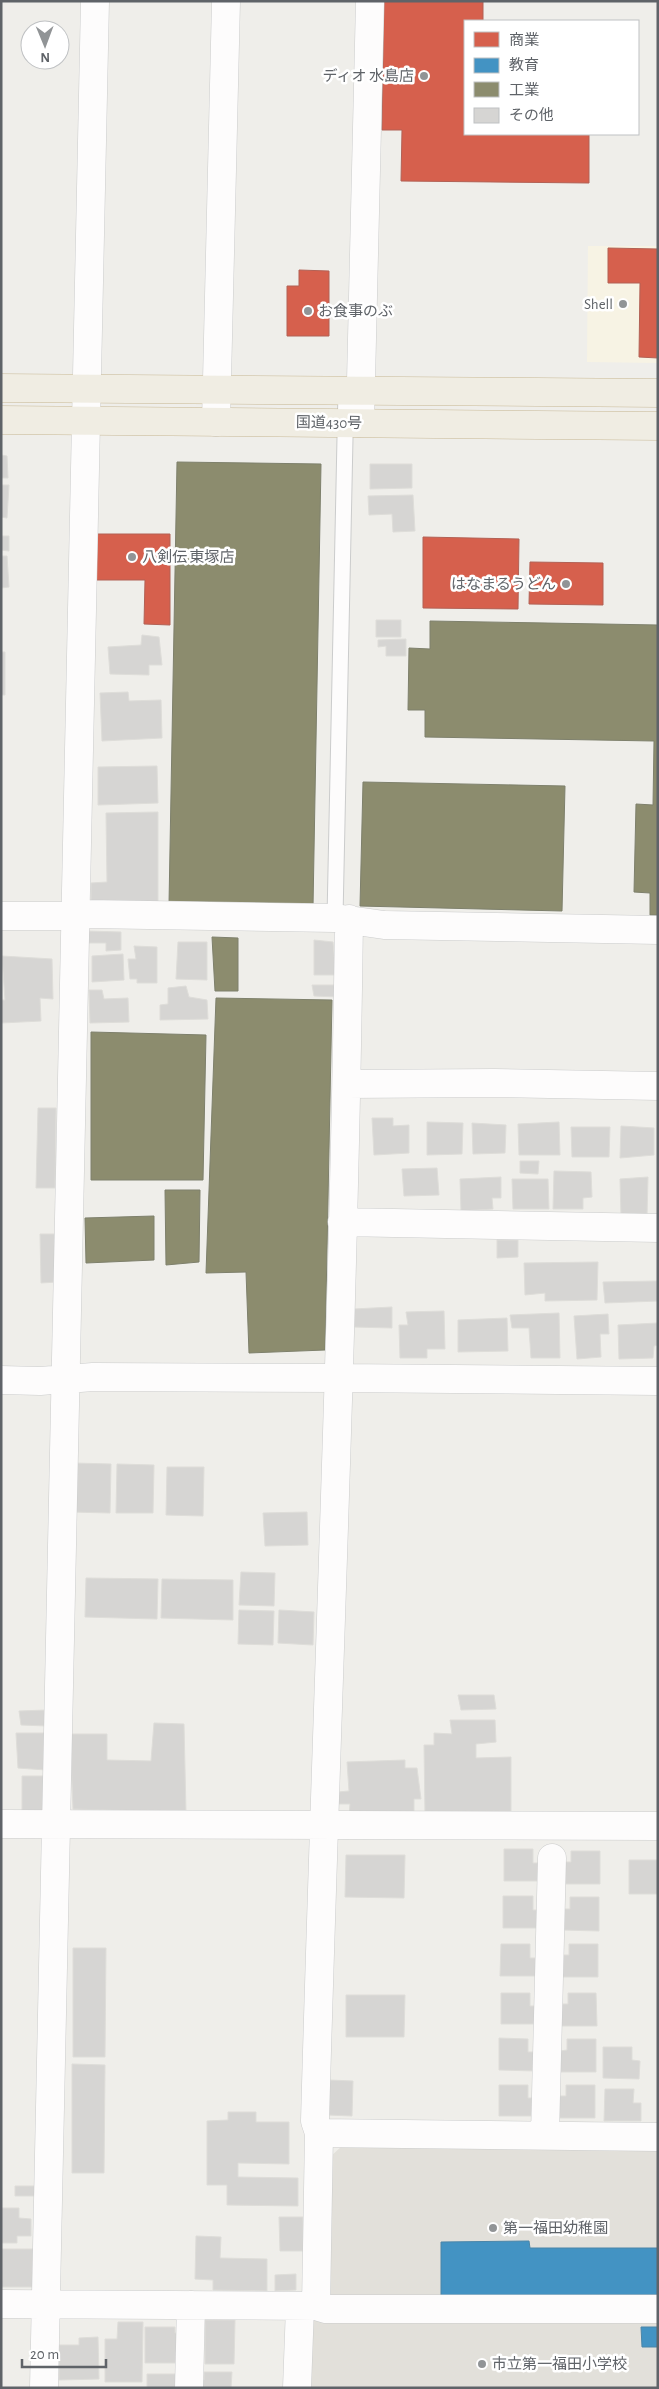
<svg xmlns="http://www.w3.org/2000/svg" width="659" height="2389" viewBox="0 0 659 2389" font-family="'Alegreya Sans','Noto Sans JP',sans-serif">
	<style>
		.commercial { fill: #f7f3e4 }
		.education { fill: #e2e0da }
		.shops { fill: #d6604d; stroke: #b26155 }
		.schools { fill: #4393c3; stroke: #4b85a8 }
		.industry { fill: #8c8c6e; stroke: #7e806c }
		.building { fill: #d6d5d3; stroke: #deddd9 }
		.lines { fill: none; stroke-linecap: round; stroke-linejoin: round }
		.lane-casing { stroke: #cbcccc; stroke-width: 17 }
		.street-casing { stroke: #cbcccc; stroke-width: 29 }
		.highway-casing { stroke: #c8b996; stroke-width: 29 }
		.lane { stroke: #fdfcfc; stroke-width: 15 }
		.street { stroke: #fdfcfc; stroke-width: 28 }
		.highway { stroke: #f0ede3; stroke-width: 28 }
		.poi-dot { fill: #919496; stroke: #fff; stroke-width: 2 }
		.labels { text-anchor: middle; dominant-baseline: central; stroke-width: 5; stroke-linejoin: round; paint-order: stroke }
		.poi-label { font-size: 15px; fill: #5f6368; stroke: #fff; text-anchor: start }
		.street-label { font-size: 15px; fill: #5f6368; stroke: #fff }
	</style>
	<rect width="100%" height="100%" fill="#efeeea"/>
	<!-- commercial -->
	<path class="commercial" d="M588,246H658V363L587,362Z"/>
	<!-- education -->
	<path class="education" d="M342,2146L658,2150V2298L326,2301L330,2157Z
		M307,2320L658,2321V2388H305Z"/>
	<!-- shops -->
	<path class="shops" d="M384,1H483V21H465V134H589V183L401,181L402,130H382Z
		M608,248L658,249V358L639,357L640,283H608Z
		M299,270L329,271V336H287V286H299Z
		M93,534H170V625L144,624L145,580H93Z
		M423,537L519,539L518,609L423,608Z
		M530,562L603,563V605L529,604Z"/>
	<!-- schools -->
	<path class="schools" d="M529,2241L530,2248H658V2295L441,2296V2242Z
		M641,2327H658V2347H642Z"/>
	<!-- industry -->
	<path class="industry" d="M177,462L321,464L313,907L169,904Z
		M430,621L658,625V915H650V893L634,892L636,804L653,805L654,741L425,737V710H408L409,648L430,649Z
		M363,782L565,786L562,911L360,906Z
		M212,937L238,938V991H215Z
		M216,998L332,1000L325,1350L249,1353L246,1272L206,1273Z
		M91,1032L206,1035L203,1180H91Z
		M165,1190H200L199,1262L166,1265Z
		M154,1216V1260L86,1263L85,1218Z"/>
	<!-- building -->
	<path class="building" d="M1,455L7,456L8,478H1Z
		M370,464H412V488L370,489Z
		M1,485H9L7,518L1,517Z
		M413,495L415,531L393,532L392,514L369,515L368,496Z
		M1,536H9V551L1,550Z
		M1,556H7L9,587L1,588Z
		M376,620H401V637H376Z
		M142,635L159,637L162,665H149V675L110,674L108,647L141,645Z
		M406,639V656H386V646L378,647V640Z
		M1,652H5V695H1Z
		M128,692L129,701L161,700L162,738L102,741L100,693Z
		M157,766L158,803L98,805V767Z
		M158,812V903L91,902V883L107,882L106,813Z
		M86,931L121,932V950L106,951V943H87Z
		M314,940L333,942L336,975H314Z
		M178,942H207V980L176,979Z
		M134,946L157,947V983H137V979H130L128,959H136Z
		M123,954L124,980L92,982V956Z
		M2,956L52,959L53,999L40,998L41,1021L1,1023V1000H5Z
		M312,985H336L338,997L314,996Z
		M186,986L189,997L207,1000L208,1019L160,1020V1005L168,1004V988Z
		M89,990H102L104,999L128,998L129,1022L90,1023Z
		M38,1108H56L55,1188H36Z
		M372,1118H393V1126L409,1125V1153L374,1155Z
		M427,1122L463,1123L462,1154L427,1155Z
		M559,1122L560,1155H519L518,1124Z
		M472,1123L506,1125L505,1153L473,1154Z
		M621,1126L654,1128V1155L620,1158Z
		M571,1127H610L609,1157H572Z
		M520,1161H539L538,1174L520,1173Z
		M437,1168L439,1195L404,1196L402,1169Z
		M554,1171L591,1172L592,1197L583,1198V1209H553Z
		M501,1177V1198H492L493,1209L461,1211L460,1179Z
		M648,1177L647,1216H621L620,1179Z
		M512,1179H548L549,1209H513Z
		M40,1234H56L57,1282L41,1283Z
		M497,1240H518V1257L497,1258Z
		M598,1262L597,1300L545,1301V1293L525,1295L524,1263Z
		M657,1281L658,1301L605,1303L603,1282Z
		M392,1307V1328L354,1327V1309Z
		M444,1311L445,1349H427V1358H400L399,1325H408L406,1312Z
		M559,1313L560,1358H531L529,1328H512L510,1315Z
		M608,1314L609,1334H600L601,1357L577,1359L574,1316Z
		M507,1318L508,1351L458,1352V1320Z
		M658,1323V1345L654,1346L653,1358L619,1359L618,1325Z
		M73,1463L111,1464L110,1513L72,1512Z
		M117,1464L154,1465L153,1513H116Z
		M167,1467H204L203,1516L166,1515Z
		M307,1512L308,1545L265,1546L263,1513Z
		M241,1572L275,1573L274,1606L239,1605Z
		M86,1578L158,1579L157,1619L85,1617Z
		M162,1579L233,1580V1620L161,1618Z
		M239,1610L274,1611L273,1645L238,1644Z
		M279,1610L314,1612L313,1645L278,1643Z
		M458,1695H494L496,1709L461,1710Z
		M47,1710V1726L21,1725L19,1711Z
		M450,1720H495L496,1742L476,1744V1758L511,1757V1814L425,1815L424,1745H434V1733L452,1734Z
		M154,1723L184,1724L186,1812L73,1809L70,1734H107V1760L151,1761Z
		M16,1733H46V1770L18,1768Z
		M405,1760V1768H417L421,1799H414V1816L349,1817L350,1804H338V1792L349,1791L347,1762Z
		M22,1776H43L46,1814L22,1813Z
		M504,1849H533V1863H540V1881H504Z
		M571,1851H600V1884H564V1862H571Z
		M346,1855H405L404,1898L345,1897Z
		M629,1860H658V1894H629Z
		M503,1896H533V1910H540L539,1928H503Z
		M570,1897H599V1931L563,1930V1909H570Z
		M501,1944H530V1958H537V1976H500Z
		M569,1944H598V1977H562V1955H569Z
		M73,1948H106L105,2057H73Z
		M501,1993H530V2006H537V2024H501Z
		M568,1993H596L597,2026H561V2004H568Z
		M346,1995H405L404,2037H346Z
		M499,2038L528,2039V2052H535V2071L499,2070Z
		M567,2039H596V2072H560V2051L567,2050Z
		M603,2047H632V2060L640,2061L639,2079L603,2078Z
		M72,2064L105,2065L104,2173H72Z
		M329,2080L353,2081L352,2116L328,2115Z
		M499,2085H528V2098H535V2116H499Z
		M566,2085H595V2118H559V2096H566Z
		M605,2089H634L633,2103H641V2121H604Z
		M228,2112H256V2122H289V2164L238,2163V2177L298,2178V2206L227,2205V2185H207V2121L228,2120Z
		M15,2186H35V2196H15Z
		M1,2208H19V2218L31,2219V2236H17V2243H1Z
		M279,2217H303V2251H280Z
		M196,2236L221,2237L220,2258L267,2259V2291L213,2290V2280L195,2279Z
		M1,2249H33V2287H1Z
		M296,2274V2290L275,2291V2275Z
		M205,2320H235L234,2364H205Z
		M118,2322H143L142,2382H105V2339H117Z
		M145,2327H175V2333H180V2363H145Z
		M98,2337L99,2379L59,2380V2345H79V2338Z
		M204,2372H232L231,2388H200V2379L204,2380Z
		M147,2374H178L179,2388H147Z"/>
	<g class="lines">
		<!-- lane casing -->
		<g class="lane-casing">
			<path id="lane" d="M335,918L346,390"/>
		</g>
		<!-- street casing -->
		<g class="street-casing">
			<path id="street" d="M216,422L226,1
				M360,423L370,1
				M1,916H60L87,914L335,918L384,925L658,930
				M347,1084L494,1083L658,1086
				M342,1222L658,1228
				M1,1380L40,1381L93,1377L339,1378L658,1381
				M1,1824L658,1826
				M319,2133L315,2121C326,1720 344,1320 349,919
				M545,2135L552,1858
				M1,2304L316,2306L319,2133L658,2137
				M316,2306L326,2309H658
				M44,2388L95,1
				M189,2388L191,2305
				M297,2388L300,2307"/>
		</g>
		<!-- highway casing -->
		<g class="highway-casing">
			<path id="highway" d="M1,388L658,393
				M1,420L658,426"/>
		</g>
		<!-- lane -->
		<use href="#lane" class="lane"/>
		<!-- street -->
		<use href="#street" class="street"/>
		<!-- highway -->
		<use href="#highway" class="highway"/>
	</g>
	<!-- markers -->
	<g class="poi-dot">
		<circle cx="424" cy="76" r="5"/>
		<circle cx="623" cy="304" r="5"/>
		<circle cx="308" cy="311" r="5"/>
		<circle cx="132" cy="557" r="5"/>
		<circle cx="566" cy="584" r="5"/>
		<circle cx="493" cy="2228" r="5"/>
		<circle cx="482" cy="2364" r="5"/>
	</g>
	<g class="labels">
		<!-- poi labels -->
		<g class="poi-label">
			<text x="414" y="76" text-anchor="end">ディオ 水島店</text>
			<text x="613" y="304" text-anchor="end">Shell</text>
			<text x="318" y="311">お食事のぶ</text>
			<text x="142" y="557">八剣伝 東塚店</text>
			<text x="556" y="584" text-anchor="end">はなまるうどん</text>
			<text x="503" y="2228">第一福田幼稚園</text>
			<text x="492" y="2364">市立第一福田小学校</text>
		</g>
		<!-- street labels -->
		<g class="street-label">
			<text transform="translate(329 423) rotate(1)">国道430号</text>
		</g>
	</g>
	<!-- border -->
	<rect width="659" height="2389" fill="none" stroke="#5f6368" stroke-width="5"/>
	<!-- legend -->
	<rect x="464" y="20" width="175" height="115" fill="#ffffff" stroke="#bfc1c3"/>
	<rect x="474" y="32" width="25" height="15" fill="#d6604d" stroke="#bfc1c3"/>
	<text x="509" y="45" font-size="15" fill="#5f6368">商業</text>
	<rect x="474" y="58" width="25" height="15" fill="#4393c3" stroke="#bfc1c3"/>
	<text x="509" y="70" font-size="15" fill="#5f6368">教育</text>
	<rect x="474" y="82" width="25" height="15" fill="#8c8c6e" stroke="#bfc1c3"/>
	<text x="509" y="95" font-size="15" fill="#5f6368">工業</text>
	<rect x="474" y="108" width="25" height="15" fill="#d6d5d3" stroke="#bfc1c3"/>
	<text x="509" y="120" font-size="15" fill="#5f6368">その他</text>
	<!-- north arrow -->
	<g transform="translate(45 45) rotate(179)"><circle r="24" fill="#ffffff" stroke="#bfc1c3"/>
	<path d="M0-4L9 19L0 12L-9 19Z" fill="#919496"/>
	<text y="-8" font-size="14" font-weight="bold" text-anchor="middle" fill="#5f6368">N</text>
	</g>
	<!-- scale -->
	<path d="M22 2359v8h84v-8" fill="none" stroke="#5f6368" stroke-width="2.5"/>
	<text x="30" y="2359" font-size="15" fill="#5f6368" stroke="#ffffff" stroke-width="4" paint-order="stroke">20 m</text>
</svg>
